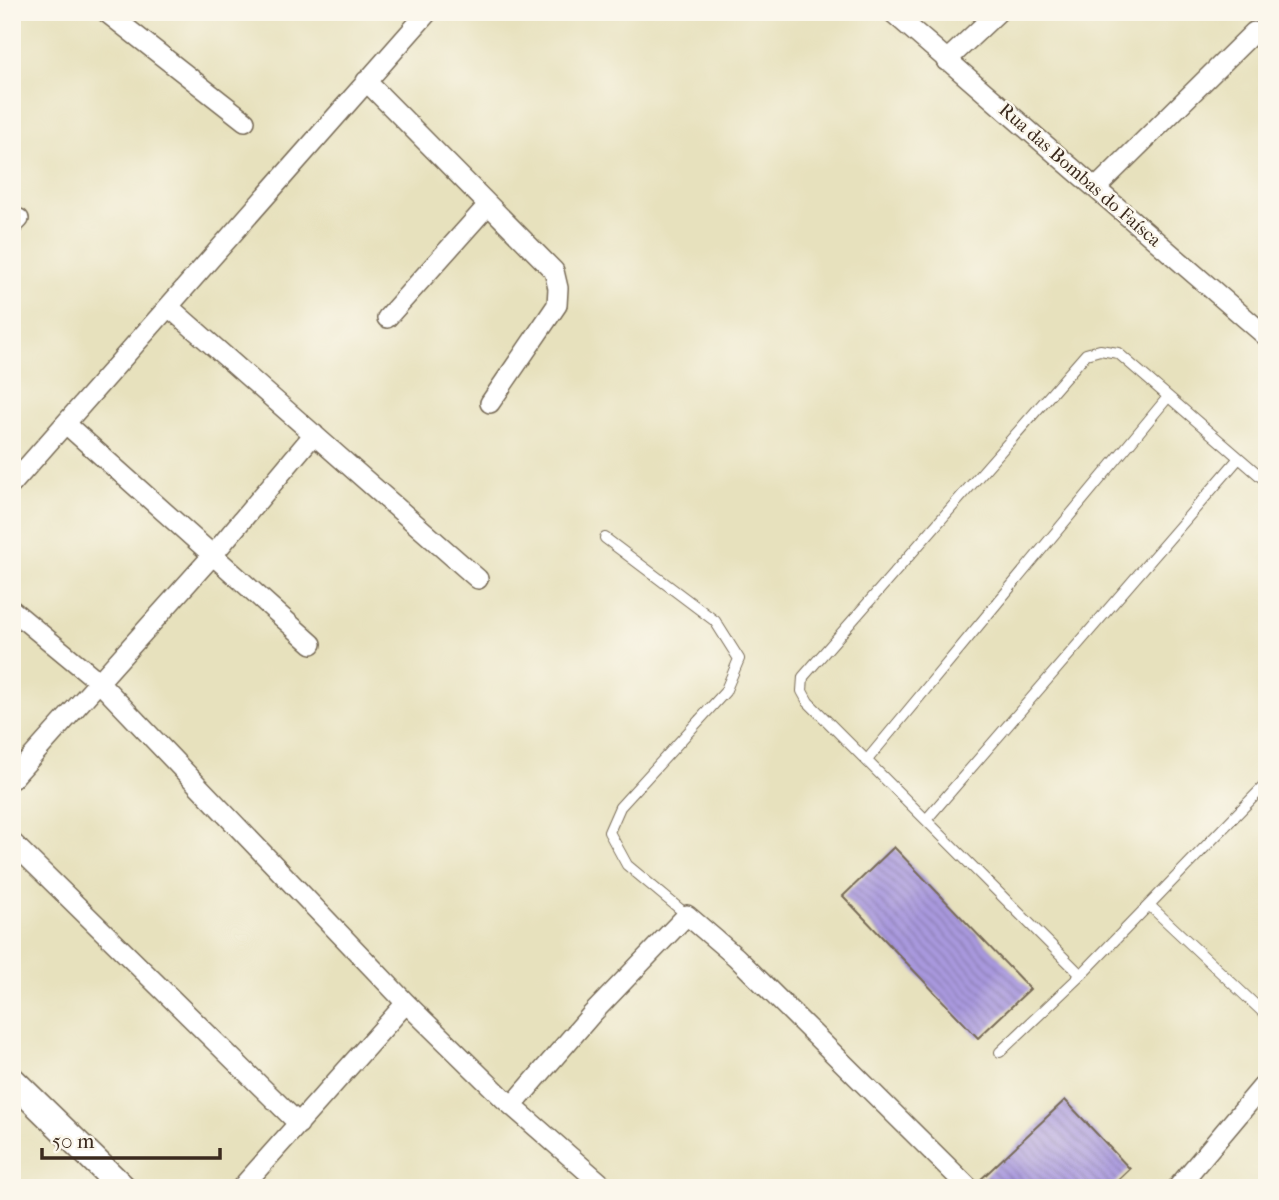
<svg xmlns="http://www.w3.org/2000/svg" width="1279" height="1200" viewBox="0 0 1279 1200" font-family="'IM FELL French Canon',serif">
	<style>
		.building { fill: url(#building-back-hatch) }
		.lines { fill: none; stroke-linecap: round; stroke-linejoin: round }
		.lane-casing { stroke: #776a56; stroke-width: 12 }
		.street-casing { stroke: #776a56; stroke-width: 22 }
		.secondary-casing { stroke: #776a56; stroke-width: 29 }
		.lane { stroke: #fff; stroke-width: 10 }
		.street { stroke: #fff; stroke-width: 19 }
		.secondary { stroke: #fff; stroke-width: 26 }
		.labels { text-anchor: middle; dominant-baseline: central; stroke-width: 5; stroke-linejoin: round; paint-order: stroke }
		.street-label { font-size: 19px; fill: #3b2a1e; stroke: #fbf7ec }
	</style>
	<defs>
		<pattern id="building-back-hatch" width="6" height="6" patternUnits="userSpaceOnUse" patternTransform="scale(1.75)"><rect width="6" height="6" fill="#a999de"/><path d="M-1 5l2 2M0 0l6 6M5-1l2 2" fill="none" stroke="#8b7db3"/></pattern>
	</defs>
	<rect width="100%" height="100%" fill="#fbf7ec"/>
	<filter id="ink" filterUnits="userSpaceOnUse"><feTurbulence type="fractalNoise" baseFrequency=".0143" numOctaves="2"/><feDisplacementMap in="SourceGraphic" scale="14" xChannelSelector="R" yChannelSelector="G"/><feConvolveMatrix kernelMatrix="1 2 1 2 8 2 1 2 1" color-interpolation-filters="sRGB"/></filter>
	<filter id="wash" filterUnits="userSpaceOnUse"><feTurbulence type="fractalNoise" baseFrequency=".00686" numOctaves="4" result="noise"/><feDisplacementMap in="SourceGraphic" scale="28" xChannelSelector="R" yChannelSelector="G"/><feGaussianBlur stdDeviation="1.57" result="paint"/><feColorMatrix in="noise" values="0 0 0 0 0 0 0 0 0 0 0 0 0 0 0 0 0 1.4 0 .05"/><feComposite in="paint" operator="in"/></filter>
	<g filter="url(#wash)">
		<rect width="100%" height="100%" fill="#e7e1bd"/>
		<g id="blocks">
			<!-- building -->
			<path class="building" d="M894,847L1030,989L978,1038L843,896Z
				M1065,1100L1130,1169L1110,1188H984L978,1182Z"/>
		</g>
	</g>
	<g filter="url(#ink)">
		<use href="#blocks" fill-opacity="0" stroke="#776a56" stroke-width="2"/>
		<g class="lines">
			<!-- lane casing -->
			<g class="lane-casing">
				<path id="lane" d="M605,538L715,621L739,659L725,692L620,807L609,832L627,865L687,915
					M867,760L1168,397
					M926,820L1239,458
					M1149,905L1267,1016
					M1081,975L808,702L802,691L803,677L1086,354L1100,350L1118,353L1267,482
					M1000,1052L1081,975L1267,783"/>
			</g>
			<!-- street casing -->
			<g class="street-casing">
				<path id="street" d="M106,12L245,121
					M892,12L1267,337
					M946,61L998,12
					M366,81L554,271L558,288L557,305L490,403
					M1096,188L1254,32
					M12,226L19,219
					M169,307L478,579
					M387,318L488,205
					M66,424L312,644
					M12,484L428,12
					M12,610L98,681L406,1003L503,1098L606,1188
					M12,779L212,556L314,434
					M12,842L299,1124
					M513,1105L591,1015L687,915L736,957L969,1188
					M241,1188L406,1003
					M1177,1188L1267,1081"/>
			</g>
			<!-- secondary casing -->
			<g class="secondary-casing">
				<path id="secondary" d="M12,1080L123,1188"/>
			</g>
			<!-- lane -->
			<use href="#lane" class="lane"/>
			<!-- street -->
			<use href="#street" class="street"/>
			<!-- secondary -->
			<use href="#secondary" class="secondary"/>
		</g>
	</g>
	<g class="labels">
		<!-- street labels -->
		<g class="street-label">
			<text transform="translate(1080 175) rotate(41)">Rua das Bombas do Faísca</text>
		</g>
	</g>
	<!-- margin -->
	<rect width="1279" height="1200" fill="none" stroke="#fbf7ec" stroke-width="42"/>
	<!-- scale -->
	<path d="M42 1148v10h178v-10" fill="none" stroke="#3b2a1e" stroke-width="3.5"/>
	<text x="52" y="1148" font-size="21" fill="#3b2a1e" stroke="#fbf7ec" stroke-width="5" paint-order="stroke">50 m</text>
</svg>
